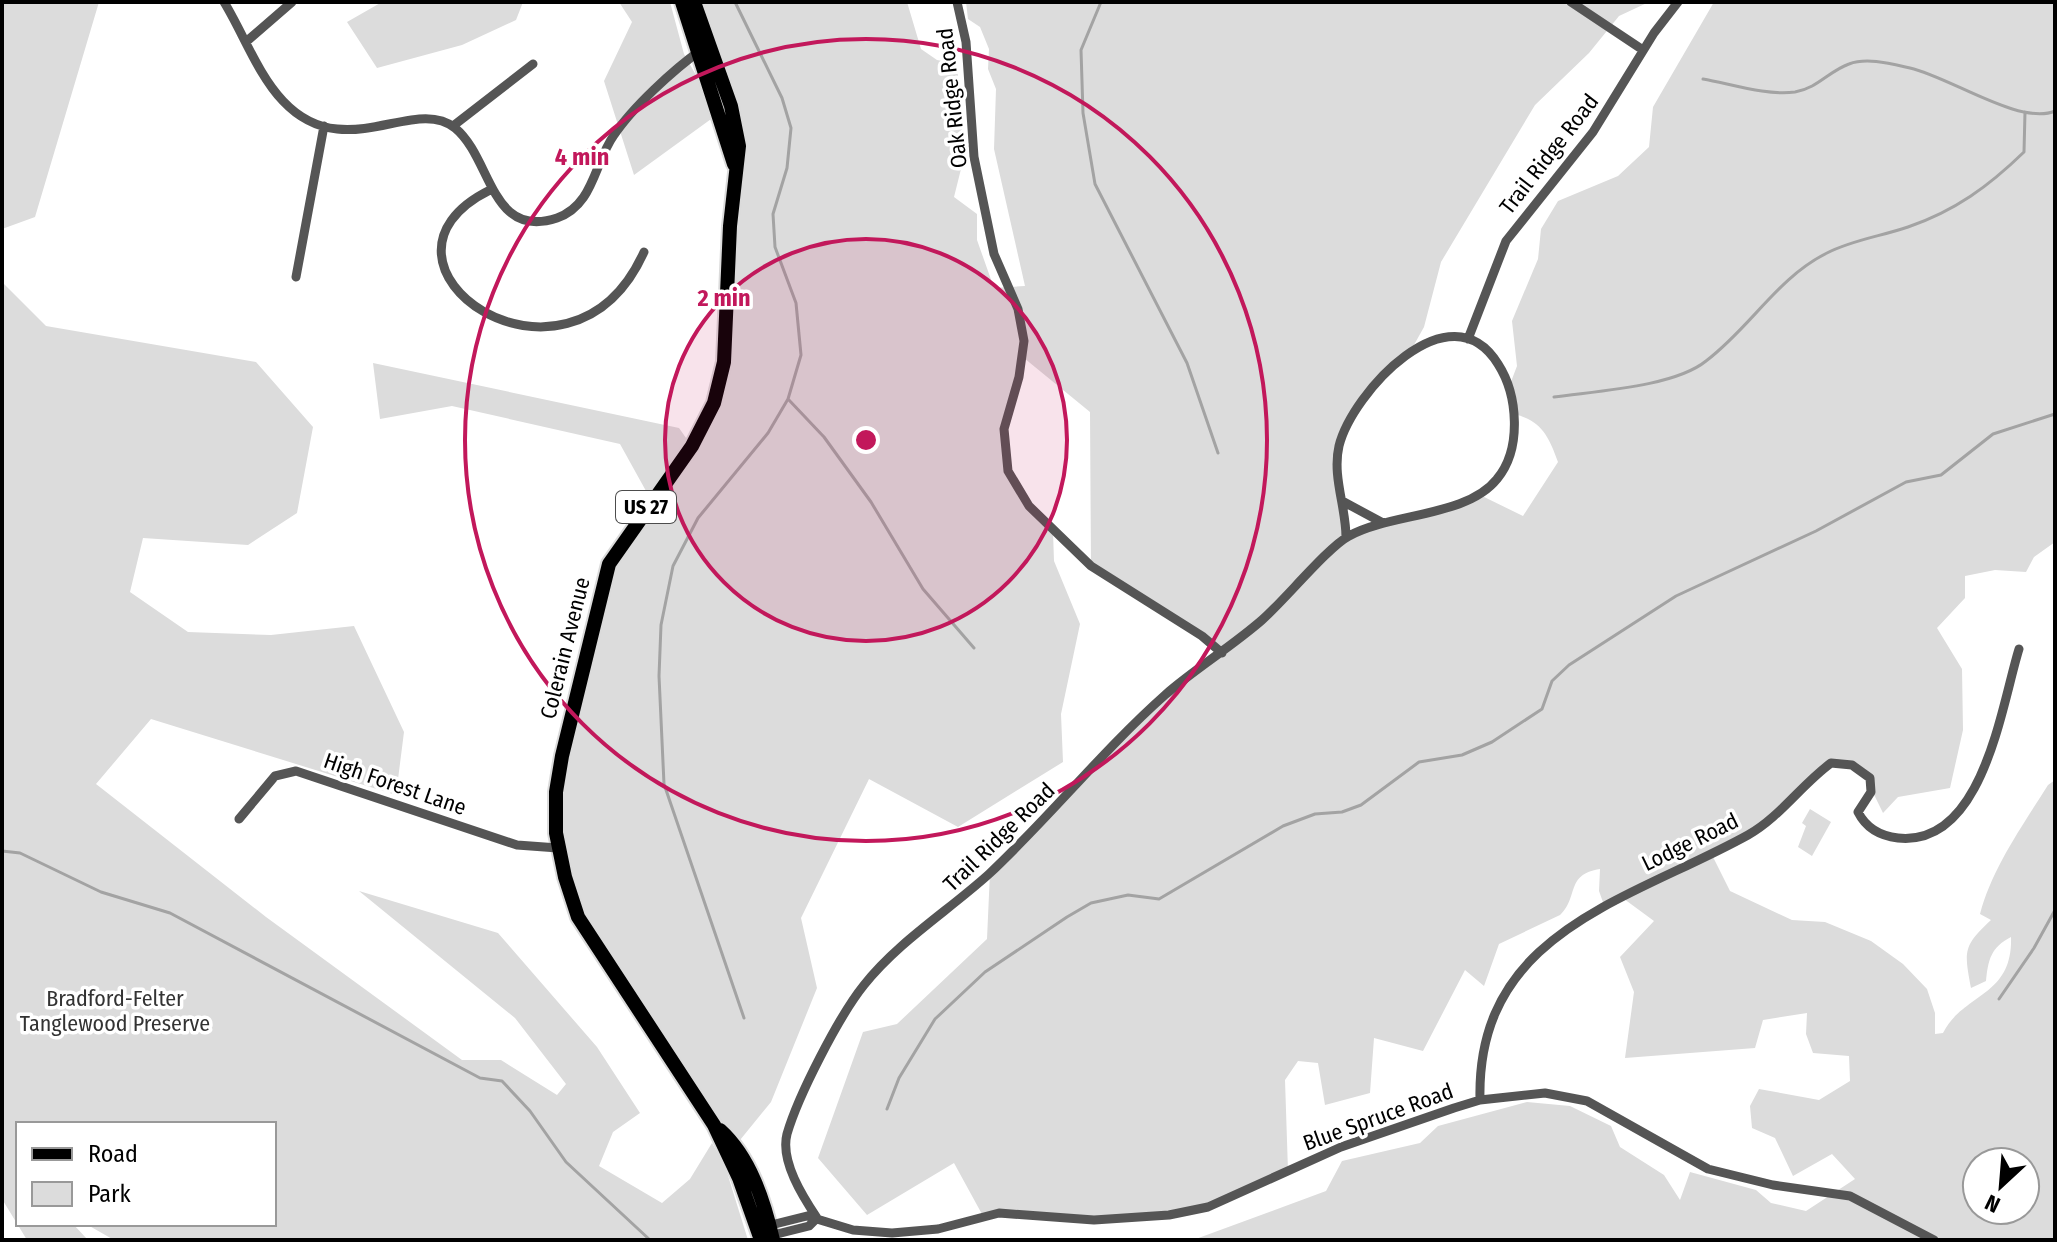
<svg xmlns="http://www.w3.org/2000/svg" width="2057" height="1242" viewBox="0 0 2057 1242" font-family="'Fira Sans Condensed',sans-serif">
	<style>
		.green { fill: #dcdcdc; fill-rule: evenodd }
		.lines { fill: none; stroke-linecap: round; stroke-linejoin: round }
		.stream { stroke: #a3a3a3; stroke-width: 3 }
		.primary-casing { stroke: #dbdbdb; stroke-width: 18 }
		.street { stroke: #555; stroke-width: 9 }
		.primary { stroke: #000; stroke-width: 14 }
		.ring { fill: none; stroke: #c2185b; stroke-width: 4 }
		.labels { text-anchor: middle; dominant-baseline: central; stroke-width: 7; stroke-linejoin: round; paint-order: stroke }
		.shield { fill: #fff; stroke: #4c4c4c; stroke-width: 2 }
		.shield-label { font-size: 20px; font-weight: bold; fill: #000 }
		.street-label { font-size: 22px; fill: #000; stroke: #fff }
		.park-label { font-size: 22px; fill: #333; stroke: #fff }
		.centre { fill: #c2185b; stroke: #fff; stroke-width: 4 }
		.ring-label { font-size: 24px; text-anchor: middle; font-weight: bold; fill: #c2185b; stroke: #fff; stroke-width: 7; stroke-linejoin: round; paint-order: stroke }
	</style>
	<rect width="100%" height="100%" fill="#fff"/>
	<!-- green -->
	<path class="green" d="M2,2H99L35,217L2,229Z
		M382,2H523L516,20L462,45L377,68L347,22Z
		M619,2H670L684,54L718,114L634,175L604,81L632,22Z
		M694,2H907L921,49L937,60L957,64L964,157L954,197L977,214V240L994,288L1025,286L994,149L996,89L988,69L989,49L980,27L968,19L966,2H1649L1619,16L1589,53L1535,105L1441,262L1424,327L1410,352L1360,407L1339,449L1347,536L1478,494L1523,516L1558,462C1549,437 1542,421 1514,414L1509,387L1517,366L1512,321L1538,259L1541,229L1558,201L1618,176L1649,147L1653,107L1714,2H2055V542L2034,557L2026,572L1995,570L1965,576V598L1937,628L1962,669L1963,730L1950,788L1898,797L1883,813L1863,772L1831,763L1759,828L1711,853L1730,891L1792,920L1825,922L1871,941L1903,964L1927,989L1935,1013V1034L1943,1033C1963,993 2013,997 2011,937C1991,947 1988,960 1986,981L1971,988C1964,951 1963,946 1991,920L1980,914C1992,868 2023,825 2048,785L2055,780V1240H1193L1326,1191L1342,1161L1420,1143L1438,1126L1527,1102L1570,1106L1611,1126L1620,1147L1664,1175L1680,1200L1690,1172L1756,1190L1771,1203L1806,1211L1855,1179L1832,1154L1793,1176L1775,1138L1752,1128L1750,1106L1759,1089L1819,1100L1850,1081L1849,1056L1813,1053L1806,1034L1807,1013L1763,1020L1755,1048L1625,1058L1634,992L1620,957L1654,921L1620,896L1604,905L1599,891L1600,869C1565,874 1579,898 1560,915L1499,944L1484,986L1465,970L1423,1051L1374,1038L1370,1093L1325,1105L1318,1063L1298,1061L1285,1080L1288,1171L1208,1207L1126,1219L983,1216L954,1163L867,1215L818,1158L863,1032L897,1024L987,939L990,872L1146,713L1221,653L1091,566L1090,412L1024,358L1006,418L1008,471L1053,532L1054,561L1080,624L1061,714L1063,762L958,827L869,779L801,918L817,988L771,1102L736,1145L714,1125L578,917L556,816L609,564L651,500L620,444L452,406L380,419L373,363L679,428L691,445L714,403L739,146ZM1977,1162H2025V1210H1977Z
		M2,282L46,326L256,362L313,427L297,513L248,545L143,538L130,592L188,632L271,635L354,626L404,732L396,795L151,719L96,784L266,917L462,1060H501L557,1095L566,1084L515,1018L359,891L498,933L597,1047L640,1113L613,1132L599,1166L662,1203L690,1179L712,1143L725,1166L748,1240H114L86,1224H274V1124H18V1224H73L88,1240H27L2,1199Z
		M1810,809L1831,822L1812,856L1798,847L1806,826L1802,823Z"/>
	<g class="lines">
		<!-- stream -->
		<path class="stream" d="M735,2L782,98L791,128L787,168L773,214L775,247L796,303L801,355L788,399L768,433L698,518L673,566L661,625L659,676L664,784L744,1018
			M1101,2L1081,50L1083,113L1095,184L1187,363L1218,453
			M1703,79C1731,84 1767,96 1795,92C1818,88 1829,71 1849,64C1867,57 1892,64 1910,68C1950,77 2020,126 2055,111
			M1554,397C1595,391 1674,387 1706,361C1751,327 1777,278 1827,253C1852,240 1882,236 1908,227C1955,211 1989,186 2024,152L2025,112
			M788,399L824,437L871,502L923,589L974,648
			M2,851L20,853L101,892L170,913L480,1078L502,1081L530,1111L566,1162L650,1240
			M1999,999L2034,948L2055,910
			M887,1109L899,1078L935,1019L985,972L1067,917L1091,903L1128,895L1159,899L1283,826L1315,814L1342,812L1361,805L1419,762L1462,755L1492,742L1542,709L1552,681L1569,665L1676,596L1816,531L1906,482L1941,475L1993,434L2055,414"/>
		<!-- primary casing -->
		<g class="primary-casing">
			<path id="primary" d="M682,2L734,164
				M694,2L731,106L739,146L730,226L724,362L714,403L692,446L609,564L562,756L556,792V833L565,877L578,917L714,1125L739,1178L761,1240
				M720,1130C750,1157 764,1201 773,1240"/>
		</g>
		<!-- street -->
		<path class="street" d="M224,2C243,33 258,75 283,101C344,166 414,95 455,128C492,158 490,240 557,218C594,205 594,163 614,135C633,107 673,70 701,50
			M957,2L966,42L974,157L994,254L1018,309L1024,341L1019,377L1004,429L1008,471L1029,506L1091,566L1202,636L1222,653
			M1571,2L1643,50
			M247,41L292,2
			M453,126L533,64
			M490,190C343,263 568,420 644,252
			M296,277L324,126
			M1468,339L1506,241L1593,132L1654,33L1678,2
			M1344,502L1383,523
			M239,819L275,776L296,771L517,845L558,848
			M1480,1100C1476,931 1629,901 1748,835C1780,817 1802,784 1831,763L1852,765L1870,778L1871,792L1858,812C1866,828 1881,836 1898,838C1983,847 2001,707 2019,649
			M817,1218C803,1197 780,1161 787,1134C798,1096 839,1016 864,985C898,942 948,911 989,874C1050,817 1103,750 1165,695C1196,668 1231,647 1262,620C1284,601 1328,547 1349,536C1390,513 1467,517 1497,479C1522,449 1518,395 1498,364C1450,286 1352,393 1339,446C1332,476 1346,507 1346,537
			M767,1226L807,1216L853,1230L892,1233L938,1229L999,1213L1094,1220L1169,1215L1208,1207L1341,1147L1454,1108L1480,1100L1545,1093L1587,1101L1708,1169L1773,1185L1850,1196L1934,1240
			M769,1236L809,1226L817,1218"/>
		<!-- primary -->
		<use href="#primary" class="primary"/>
	</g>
	<!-- distance rings -->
	<circle cx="866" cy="440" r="201" fill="#c2185b" fill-opacity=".12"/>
	<g class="ring">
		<circle cx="866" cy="440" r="201"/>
		<circle cx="866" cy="440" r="401"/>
	</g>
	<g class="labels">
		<!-- shield labels -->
		<rect class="shield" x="616" y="491" width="60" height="32" rx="6"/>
		<g class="shield-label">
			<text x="646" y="507">US 27</text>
		</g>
		<!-- street labels -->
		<g class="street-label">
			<text transform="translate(952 98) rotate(-96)">Oak Ridge Road</text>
			<text transform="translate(1549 154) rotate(-52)">Trail Ridge Road</text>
			<text transform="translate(565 648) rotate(-76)">Colerain Avenue</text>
			<text transform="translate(395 784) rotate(19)">High Forest Lane</text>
			<text transform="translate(999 837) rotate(-44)">Trail Ridge Road</text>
			<text transform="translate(1690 842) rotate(-26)">Lodge Road</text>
			<text transform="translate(1378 1117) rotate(-20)">Blue Spruce Road</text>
		</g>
		<!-- park labels -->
		<g class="park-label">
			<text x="115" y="998">Bradford-Felter<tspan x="115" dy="25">Tanglewood Preserve</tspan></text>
		</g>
	</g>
	<circle cx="866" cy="440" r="12" class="centre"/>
	<g class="ring-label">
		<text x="582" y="165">4 min</text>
		<text x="724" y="306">2 min</text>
	</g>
	<!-- border -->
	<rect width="2057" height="1242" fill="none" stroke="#000000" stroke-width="8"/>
	<!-- legend -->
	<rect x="16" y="1122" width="260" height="104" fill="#ffffff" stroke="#999999" stroke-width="2"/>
	<rect x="32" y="1148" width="40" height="12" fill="#000000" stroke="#999999" stroke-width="2"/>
	<text x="88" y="1162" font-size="24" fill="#000000">Road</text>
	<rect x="32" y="1182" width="40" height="24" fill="#dcdcdc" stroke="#999999" stroke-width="2"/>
	<text x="88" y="1202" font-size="24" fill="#000000">Park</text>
	<!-- north arrow -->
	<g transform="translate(2001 1186) rotate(206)"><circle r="38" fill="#ffffff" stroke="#999999" stroke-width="2"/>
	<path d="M0-6L14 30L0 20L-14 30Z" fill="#000000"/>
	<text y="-12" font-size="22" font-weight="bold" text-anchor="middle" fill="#000000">N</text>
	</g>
</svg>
